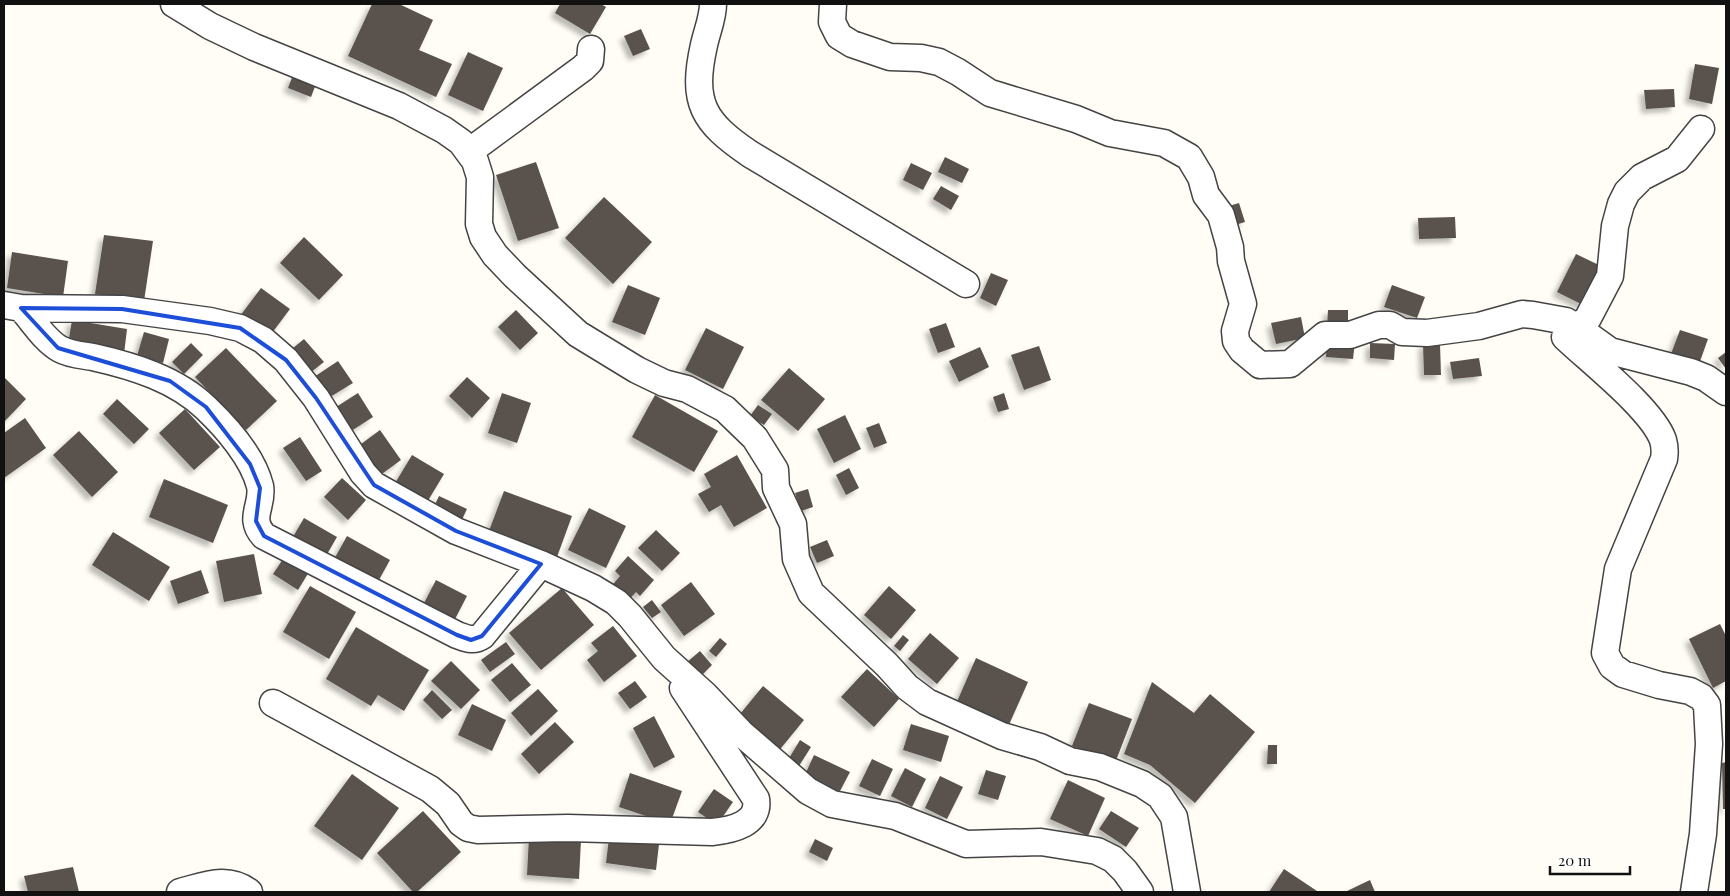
<svg xmlns="http://www.w3.org/2000/svg" width="1730" height="896" viewBox="0 0 1730 896" font-family="'Playfair Display',serif">
	<style>
		.building { fill: #5a524d; filter: url(#shadow) }
		.lines { fill: none; stroke-linecap: round; stroke-linejoin: round }
		.minor-casing { stroke: #444; stroke-width: 29 }
		.minor { stroke: #fff; stroke-width: 26 }
		.marked { fill: none; stroke: #1d4ed8; stroke-width: 4; stroke-linejoin: round }
	</style>
	<defs>
		<filter id="shadow"><feDropShadow dx="-4.5" dy="4.5" stdDeviation="2.5" flood-color="#0004"/></filter>
	</defs>
	<rect width="100%" height="100%" fill="#fffdf5"/>
	<!-- building -->
	<path class="building" d="M372,4H399L433,20L419,50L452,64L436,97L348,56Z
		M560,4H601L606,7L590,34L555,13Z
		M641,29L650,49L633,56L624,36Z
		M468,52L503,68L483,111L448,95Z
		M1695,64L1719,68L1712,104L1689,99Z
		M293,75L316,84L311,97L288,88Z
		M1674,89L1675,107L1646,109L1644,90Z
		M945,157L969,169L962,183L938,172Z
		M536,162L559,228L518,241L496,175Z
		M911,163L932,173L923,190L903,180Z
		M941,186L959,196L951,210L933,199Z
		M604,197L652,242L613,284L565,238Z
		M1239,203L1245,222L1235,225L1229,206Z
		M1455,217L1456,238L1419,239L1418,218Z
		M104,235L153,241L144,301L95,294Z
		M304,237L343,275L319,300L280,263Z
		M12,252L68,261L63,297L7,288Z
		M1576,254L1603,267L1585,306L1557,292Z
		M991,273L1008,280L996,306L980,298Z
		M628,285L660,298L645,335L612,322Z
		M1392,285L1425,297L1417,318L1384,307Z
		M261,288L290,309L269,337L240,316Z
		M516,310L538,333L520,350L498,327Z
		M1328,310H1348V328H1327Z
		M1301,317L1305,338L1276,344L1271,323Z
		M72,320L127,329L124,354L68,345Z
		M946,323L955,347L938,353L929,329Z
		M706,328L744,347L723,389L685,370Z
		M1680,330L1708,339L1699,364L1671,354Z
		M144,332L169,339L163,363L137,356Z
		M1327,338L1355,341L1353,359L1326,357Z
		M304,339L324,362L306,376L287,353Z
		M191,343L203,355L184,374L172,362Z
		M1370,343L1395,344L1394,360L1370,358Z
		M1423,344H1440L1441,375H1424Z
		M1039,346L1051,380L1024,390L1011,355Z
		M980,347L989,367L959,382L949,361Z
		M226,348L277,401L246,430L195,377Z
		M1726,352V369L1718,358Z
		M1479,358L1482,376L1453,379L1450,362Z
		M338,361L353,383L325,400L311,379Z
		M789,368L825,399L798,431L761,400Z
		M4,377L26,399L4,422Z
		M467,377L490,398L472,418L449,396Z
		M358,393L373,417L348,433L333,409Z
		M502,393L531,403L517,443L488,433Z
		M1004,393L1009,409L998,412L993,397Z
		M655,395L718,431L694,472L632,437Z
		M117,399L149,429L134,444L103,414Z
		M758,405L772,414L764,425L750,416Z
		M185,409L220,447L194,470L159,433Z
		M845,415L861,449L834,463L817,429Z
		M25,418L46,448L4,478V433Z
		M879,423L887,443L874,448L866,428Z
		M380,430L401,460L379,476L357,447Z
		M79,431L118,472L92,497L53,455Z
		M300,437L322,471L306,481L283,448Z
		M412,455L444,474L426,504L394,485Z
		M737,455L767,508L734,527L721,505L709,512L698,494L711,487L704,474Z
		M849,468L859,488L846,495L836,475Z
		M342,478L366,500L348,520L324,497Z
		M164,479L228,505L213,543L149,517Z
		M808,489L813,507L801,511L795,493Z
		M504,491L572,516L557,557L489,531Z
		M439,496L467,509L459,526L431,513Z
		M589,508L626,526L606,568L568,550Z
		M304,518L337,537L323,561L290,542Z
		M656,530L680,553L662,571L638,548Z
		M113,532L170,567L149,601L92,565Z
		M347,536L390,560L375,587L332,563Z
		M827,540L834,556L817,563L810,547Z
		M254,554L262,594L224,602L216,561Z
		M285,556L309,572L298,590L273,574Z
		M628,556L654,580L640,596L636,592L625,604L609,589L620,576L615,571Z
		M201,570L209,593L178,604L170,581Z
		M436,580L467,596L453,623L422,607Z
		M691,582L715,614L684,636L661,605Z
		M310,586L356,612L329,659L283,632Z
		M889,586L916,610L891,639L864,615Z
		M562,588L594,625L541,670L509,633Z
		M652,600L661,612L652,618L643,607Z
		M1720,624L1726,636V681L1713,688L1689,639Z
		M613,626L637,656L604,682L587,660L598,651L591,643Z
		M356,627L429,670L404,711L378,695L371,706L326,679Z
		M930,633L959,658L937,684L908,659Z
		M903,635L909,640L900,651L894,646Z
		M720,638L727,644L716,657L709,651Z
		M506,642L515,654L490,672L481,660Z
		M700,651L712,665L699,678L686,663Z
		M976,658L1028,682L1008,727L956,704Z
		M451,661L480,690L461,709L431,681Z
		M512,663L531,685L510,702L491,680Z
		M867,669L899,699L874,727L841,697Z
		M635,681L647,697L630,709L618,693Z
		M1152,682L1194,713L1210,694L1255,732L1195,803L1150,765L1124,754Z
		M763,686L804,720L777,753L736,719Z
		M538,689L558,711L531,736L511,713Z
		M432,690L452,710L442,719L423,700Z
		M1089,703L1132,719L1115,763L1072,746Z
		M472,704L506,720L492,751L458,735Z
		M654,716L675,757L654,768L633,728Z
		M555,722L574,742L539,774L521,754Z
		M911,724L949,736L941,762L903,750Z
		M800,740L811,747L799,766L788,760Z
		M1268,745H1277V764H1267Z
		M814,755L850,772L839,793L804,777Z
		M872,759L893,769L880,796L859,786Z
		M1726,762V809H1723L1722,763Z
		M905,768L926,779L912,807L891,796Z
		M986,770L1006,776L998,800L978,794Z
		M630,773L682,791L670,824L619,807Z
		M352,774L399,808L362,860L314,826Z
		M940,776L963,787L947,819L925,808Z
		M1068,780L1105,798L1088,836L1050,819Z
		M714,789L733,802L717,825L698,812Z
		M423,811L461,852L417,892H413L377,853Z
		M1111,811L1139,828L1126,847L1099,829Z
		M529,837L581,840L579,879L527,875Z
		M609,838L659,844L656,870L606,863Z
		M815,839L833,848L827,861L809,852Z
		M73,867L79,892H28L24,876Z
		M1284,869L1317,891L1316,892H1269Z
		M1370,880L1375,892H1345Z"/>
	<g class="lines">
		<!-- minor casing -->
		<g class="minor-casing">
			<path id="minor" d="M174,4L210,26L254,47L399,106L444,130L461,142L475,161L480,177L479,224L483,237L495,255L515,276L578,334L637,370L664,383L687,389L725,409L755,438L775,470L776,488L793,524L796,559L811,593L887,665L907,687L927,702L1002,736L1040,747L1070,761L1100,767L1142,784L1160,796L1174,817L1187,892
				M713,4C713,18 707,31 704,45C691,103 703,122 750,154L966,284
				M833,4L832,22L839,36L852,44L890,57L921,58L939,62L958,72L990,93L1076,119L1110,133L1164,143L1189,157L1201,177L1206,195L1221,215L1230,247L1231,261L1243,304L1235,331L1236,341L1242,350L1260,365L1290,364L1325,335H1350L1379,325H1390L1402,332L1427,333L1479,326L1522,314L1533,315L1566,321L1578,328L1610,351L1691,372L1706,378L1726,392
				M470,151L583,68L590,61L591,49
				M4,305L21,308L122,309L210,321L240,328L263,340L286,360L316,398L363,473L374,485L456,531L541,564L593,588L616,602L630,616L664,658L705,695L741,733L808,791L832,804L895,816L966,844L1041,842L1097,851L1113,859L1125,871L1140,892
				M21,308C33,321 45,341 60,349C71,355 82,355 93,357C133,366 176,379 206,408C227,428 253,458 260,486C264,505 247,518 264,536L457,635C466,638 473,642 482,636L541,564
				M1578,328L1588,318L1610,276L1615,226L1621,204L1627,192L1642,177L1677,159L1701,129
				M1565,337C1590,361 1652,409 1663,440C1665,447 1665,453 1664,459L1618,569L1605,653L1612,666L1623,674L1659,685L1690,691L1701,697L1707,705L1709,744L1703,834L1694,892
				M273,703L430,789L448,804L461,823L468,828L478,830L568,828L712,832C732,830 760,824 756,799L683,688
				M180,892C204,886 227,875 249,892"/>
		</g>
		<!-- minor -->
		<use href="#minor" class="minor"/>
	</g>
	<!-- marked area -->
	<path class="marked" d="M21,308L122,309L240,328L286,360L316,398L374,485L456,531L541,564L482,636L471,640L457,635L264,536L256,521L260,488L250,464L206,407L170,381L58,348Z"/>
	<!-- border -->
	<rect width="1730" height="896" fill="none" stroke="#111111" stroke-width="10"/>
	<!-- scale -->
	<path d="M1550 866v8h80v-8" fill="none" stroke="#111111" stroke-width="2.5"/>
	<text x="1558" y="866" font-size="15" fill="#111111" stroke="#ffffff" stroke-width="4" paint-order="stroke">20 m</text>
</svg>
